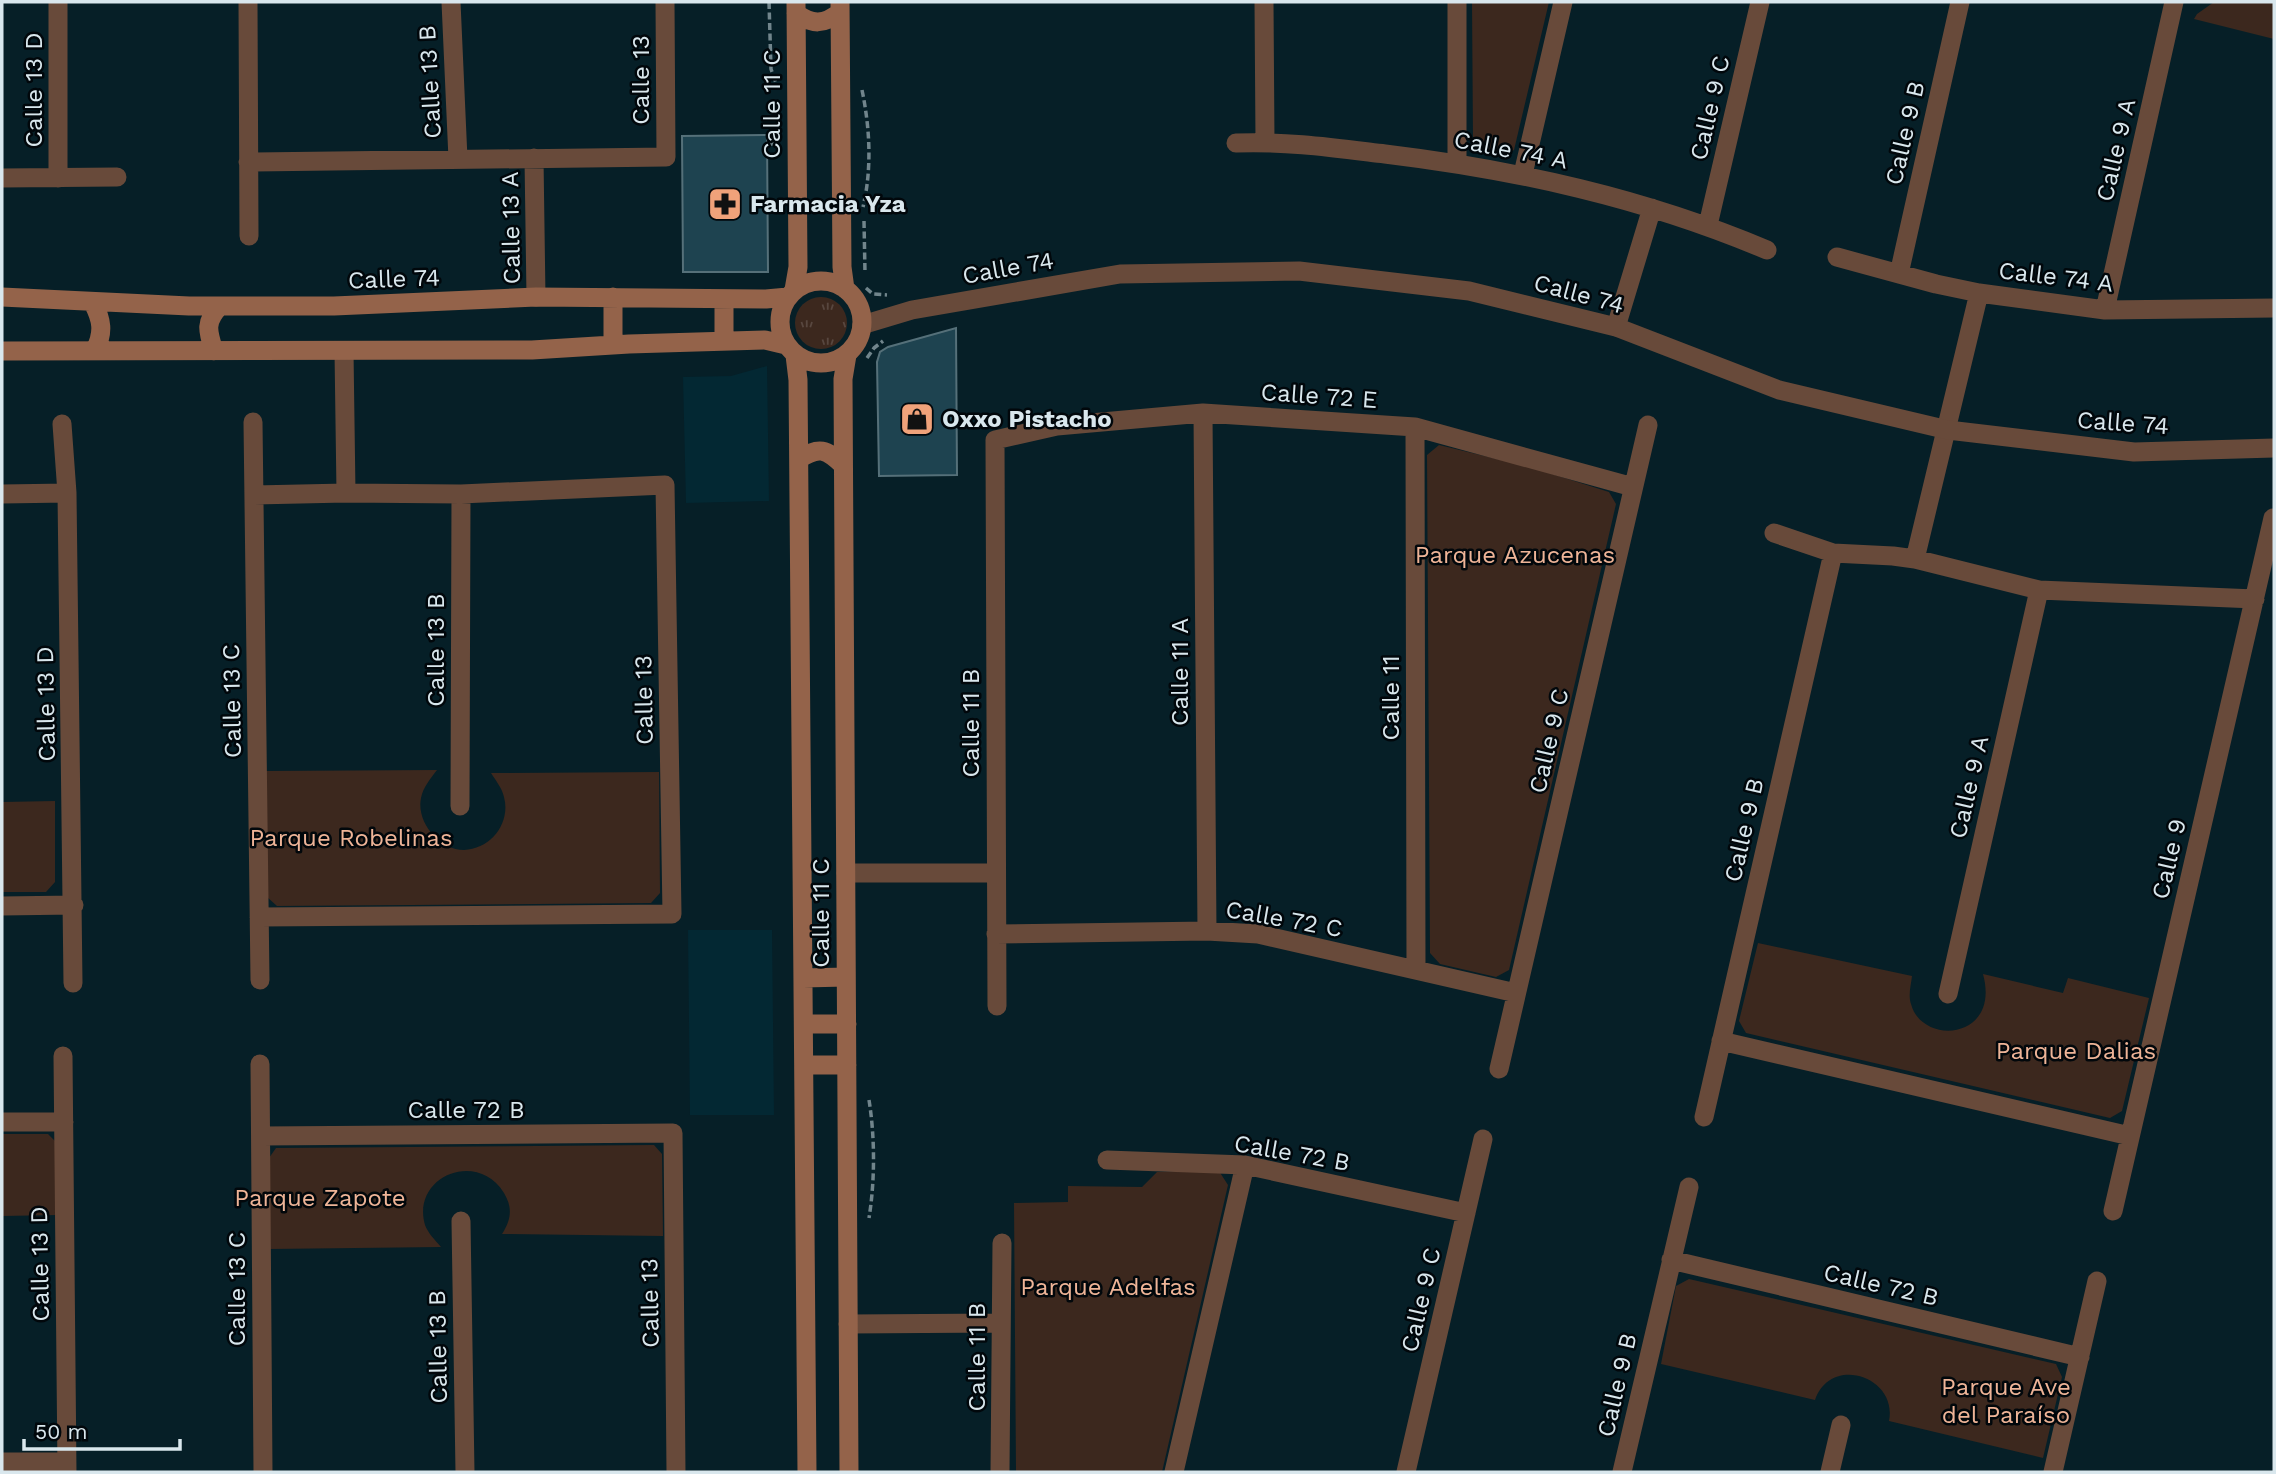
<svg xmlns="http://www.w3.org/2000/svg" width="2276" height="1474" viewBox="0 0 2276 1474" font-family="'Work Sans',sans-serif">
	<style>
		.built { fill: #032833 }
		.grass { fill: url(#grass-tufts) }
		.park { fill: #3c281e }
		.building { fill: #1e4350; stroke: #557079; stroke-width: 2 }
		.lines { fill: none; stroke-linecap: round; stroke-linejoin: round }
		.path { stroke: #71858c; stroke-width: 3.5; stroke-dasharray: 7 3.5; stroke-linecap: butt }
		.minor { stroke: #684a3a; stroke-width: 19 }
		.tertiary { stroke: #684a3a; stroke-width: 19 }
		.secondary { stroke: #94634a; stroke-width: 19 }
		.labels { text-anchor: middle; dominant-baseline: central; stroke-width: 5; stroke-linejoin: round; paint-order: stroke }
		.street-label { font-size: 24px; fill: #d9e7ed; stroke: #01070b }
		.poi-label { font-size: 24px; font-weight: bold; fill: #d9e7ed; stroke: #01070b; text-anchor: start }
		.park-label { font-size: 24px; fill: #eeb497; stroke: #01070b }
	</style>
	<defs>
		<pattern id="grass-tufts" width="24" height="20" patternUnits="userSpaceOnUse" patternTransform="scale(1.75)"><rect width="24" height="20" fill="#3c281e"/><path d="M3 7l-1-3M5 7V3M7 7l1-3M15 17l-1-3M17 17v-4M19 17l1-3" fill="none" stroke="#58473f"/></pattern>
	</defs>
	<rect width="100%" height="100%" fill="#061f27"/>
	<!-- built -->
	<path class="built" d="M767,366L769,501L686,503L683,377L731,376Z
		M688,930H772L774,1115H690Z"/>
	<!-- grass -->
	<path class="grass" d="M795 323a26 26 0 1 1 52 0a26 26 0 1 1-52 0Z"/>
	<!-- park -->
	<path class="park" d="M1472,2H1549L1514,150L1503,156L1480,153L1473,142Z
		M2214,2H2274V39L2194,19L2197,14Z
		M1439,445L1530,467L1609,492L1616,504L1509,970L1496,977L1440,964L1430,953L1427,455Z
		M437,770C431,778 423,787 421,798C416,822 439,850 464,850C491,849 511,823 504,797C502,788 496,781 491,773L659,772L660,893L651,903L277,906L267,897L265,771Z
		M55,801V882L46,892H2V802Z
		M1758,943L1912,976C1911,985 1908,995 1911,1004C1922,1046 2001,1040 1983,974L2063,993L2068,978L2149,998L2122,1111L2110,1118L1746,1033L1739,1021Z
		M2,1134H48L58,1144L59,1215L2,1216Z
		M654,1145L662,1154L663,1236L502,1234C511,1220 513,1208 504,1193C477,1149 411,1177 425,1225C428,1233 435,1240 441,1247L270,1249L269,1158L276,1148Z
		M1219,1171L1228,1185L1162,1472H1016L1014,1203L1068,1202V1186L1142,1187L1157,1172Z
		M1689,1279L2056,1364L2062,1377L2043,1458L1889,1421C1898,1377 1831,1354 1815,1400L1661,1364L1676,1286Z"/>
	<!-- building -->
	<path class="building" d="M767,135L768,272H683L682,136Z
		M956,328L957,475L879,476L877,362L880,352L888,347Z"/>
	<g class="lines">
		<!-- path -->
		<path class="path" d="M769,2L771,69L776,83
			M862,90C870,128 872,169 863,207
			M768,144H777
			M864,221L865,273
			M866,288L873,294L887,295
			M867,358L874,348L883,341
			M869,1100C875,1137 875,1181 869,1218"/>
		<!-- minor -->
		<path class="minor" d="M248,2L249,236
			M451,2L458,159
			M1264,2L1265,142
			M1457,2V163
			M1236,143C1286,141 1335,148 1385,154C1517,170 1644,198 1767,250
			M534,158L536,297
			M248,162L666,157L665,2
			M1523,174L1563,2
			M2,178L117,177
			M58,178V2
			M1708,225L1760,2
			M1837,257L1936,284L1979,293L2105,310L2274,308
			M1899,274L1960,2
			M2105,310L2174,2
			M1616,327L1652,208
			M344,351L346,493
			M1203,413L1207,931
			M253,422L260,980
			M62,424L67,493L73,983
			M1415,427L1416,969
			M2,494L67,493
			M254,495L346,493L461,494L665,485L672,914L259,917
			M1774,533L1833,553L1893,556L1915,559L2039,590L2255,599
			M1915,559L1979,293
			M460,806L461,494
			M846,873H996
			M2,906L74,905
			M996,934L1207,931L1258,934L1516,993
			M1948,994L2039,590
			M997,1006L995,440L1057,426L1203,413L1415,427L1633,487
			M1721,1041L2130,1136
			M63,1056L67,1472
			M260,1064L263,1472
			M1499,1069L1648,425
			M1704,1117L1833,553
			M2,1122H64
			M261,1136L673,1133L676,1472
			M1107,1160L1245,1165L1466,1213
			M2113,1211L2273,518
			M461,1221L465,1472
			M1671,1260L2080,1357
			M848,1324L1001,1323
			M2,1462H67
			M1000,1472L1002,1243
			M1174,1472L1245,1165
			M1406,1472L1483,1139
			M1622,1472L1689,1187
			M1830,1472L1841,1425
			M2053,1472L2097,1281"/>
		<!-- tertiary -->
		<path class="tertiary" d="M862,325L912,310L1120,274L1299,271L1469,291L1616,327L1779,390L1948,430L2134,452L2274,448"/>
		<!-- secondary -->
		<path class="secondary" d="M840,2L842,267L845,289
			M796,13C812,25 824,25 840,12
			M780 322a41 41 0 1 1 82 0a41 41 0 1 1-82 0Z
			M794,290L798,267L796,2
			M2,297L189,306H334L536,297L766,299L788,297
			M613,297V345
			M724,299V341
			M93,303C102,320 104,332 95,350
			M2,351L532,350L629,344L765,340L786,345
			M214,351C208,332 204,322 220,306
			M795,355L798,380L807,1472
			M847,355L843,379L849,1472
			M799,459C819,446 826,449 843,465
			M803,978L846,977
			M804,1024H847
			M804,1065H847"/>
	</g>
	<!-- icons -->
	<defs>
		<g id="pharmacy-square" transform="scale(1.75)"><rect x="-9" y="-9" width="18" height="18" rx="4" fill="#f0a27a" stroke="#01070b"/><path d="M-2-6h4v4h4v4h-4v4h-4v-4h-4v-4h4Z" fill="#111"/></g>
		<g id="shop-square" transform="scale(1.75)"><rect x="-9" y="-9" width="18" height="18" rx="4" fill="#f0a27a" stroke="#01070b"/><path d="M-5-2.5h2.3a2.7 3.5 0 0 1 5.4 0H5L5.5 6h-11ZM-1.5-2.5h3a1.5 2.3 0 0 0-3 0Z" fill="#111"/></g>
	</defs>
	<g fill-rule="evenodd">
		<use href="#pharmacy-square" x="725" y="204"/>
		<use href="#shop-square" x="917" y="419"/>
	</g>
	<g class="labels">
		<!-- street labels -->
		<g class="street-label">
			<text transform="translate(641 80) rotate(-90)">Calle 13</text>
			<text transform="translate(430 82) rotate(-93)">Calle 13 B</text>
			<text transform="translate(34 90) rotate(-90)">Calle 13 D</text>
			<text transform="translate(772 104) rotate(-90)">Calle 11 C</text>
			<text transform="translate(1710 108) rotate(-77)">Calle 9 C</text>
			<text transform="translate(1905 133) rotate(-77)">Calle 9 B</text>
			<text transform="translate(1511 150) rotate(11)">Calle 74 A</text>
			<text transform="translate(2116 150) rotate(-77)">Calle 9 A</text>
			<text transform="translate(511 228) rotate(-91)">Calle 13 A</text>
			<text transform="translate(1008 268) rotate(-10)">Calle 74</text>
			<text transform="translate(2056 277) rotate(7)">Calle 74 A</text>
			<text transform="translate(394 279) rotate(-2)">Calle 74</text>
			<text transform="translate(1579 294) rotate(15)">Calle 74</text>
			<text transform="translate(1319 396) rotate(4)">Calle 72 E</text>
			<text transform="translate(2123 423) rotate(4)">Calle 74</text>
			<text transform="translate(436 650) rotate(-90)">Calle 13 B</text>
			<text transform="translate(1180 672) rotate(-90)">Calle 11 A</text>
			<text transform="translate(1391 698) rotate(-90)">Calle 11</text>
			<text transform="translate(644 700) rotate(-91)">Calle 13</text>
			<text transform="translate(232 701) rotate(-91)">Calle 13 C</text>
			<text transform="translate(46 704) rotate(-91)">Calle 13 D</text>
			<text transform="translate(971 723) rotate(-90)">Calle 11 B</text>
			<text transform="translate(1549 741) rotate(-77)">Calle 9 C</text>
			<text transform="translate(1969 787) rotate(-77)">Calle 9 A</text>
			<text transform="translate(1744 830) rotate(-77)">Calle 9 B</text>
			<text transform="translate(2169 859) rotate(-77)">Calle 9</text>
			<text transform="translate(821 913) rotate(-90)">Calle 11 C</text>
			<text transform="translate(1284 919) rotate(10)">Calle 72 C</text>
			<text x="466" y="1110">Calle 72 B</text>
			<text transform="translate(1292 1153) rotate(10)">Calle 72 B</text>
			<text transform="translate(40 1264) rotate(-91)">Calle 13 D</text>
			<text transform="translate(1881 1285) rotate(13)">Calle 72 B</text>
			<text transform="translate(237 1289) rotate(-90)">Calle 13 C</text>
			<text transform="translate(1421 1300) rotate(-77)">Calle 9 C</text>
			<text transform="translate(650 1303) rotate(-91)">Calle 13</text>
			<text transform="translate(438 1347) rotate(-91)">Calle 13 B</text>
			<text transform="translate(977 1357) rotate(-90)">Calle 11 B</text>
			<text transform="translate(1617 1385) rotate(-77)">Calle 9 B</text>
		</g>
		<!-- poi labels -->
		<g class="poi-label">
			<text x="750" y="204">Farmacia Yza</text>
			<text x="942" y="419">Oxxo Pistacho</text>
		</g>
		<!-- park labels -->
		<g class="park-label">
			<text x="1515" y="555">Parque Azucenas</text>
			<text x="351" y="838">Parque Robelinas</text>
			<text x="2076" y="1051">Parque Dalias</text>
			<text x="320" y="1198">Parque Zapote</text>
			<text x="1108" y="1287">Parque Adelfas</text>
			<text x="2006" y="1387">Parque Ave<tspan x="2006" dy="28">del Paraíso</tspan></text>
		</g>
	</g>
	<!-- border -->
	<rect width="2276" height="1474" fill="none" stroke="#d9e7ed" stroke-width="7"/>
	<!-- scale -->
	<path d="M24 1439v10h156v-10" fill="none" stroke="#d9e7ed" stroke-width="3.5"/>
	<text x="35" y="1439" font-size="21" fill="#d9e7ed" stroke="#01070b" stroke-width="5" paint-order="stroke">50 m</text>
</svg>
